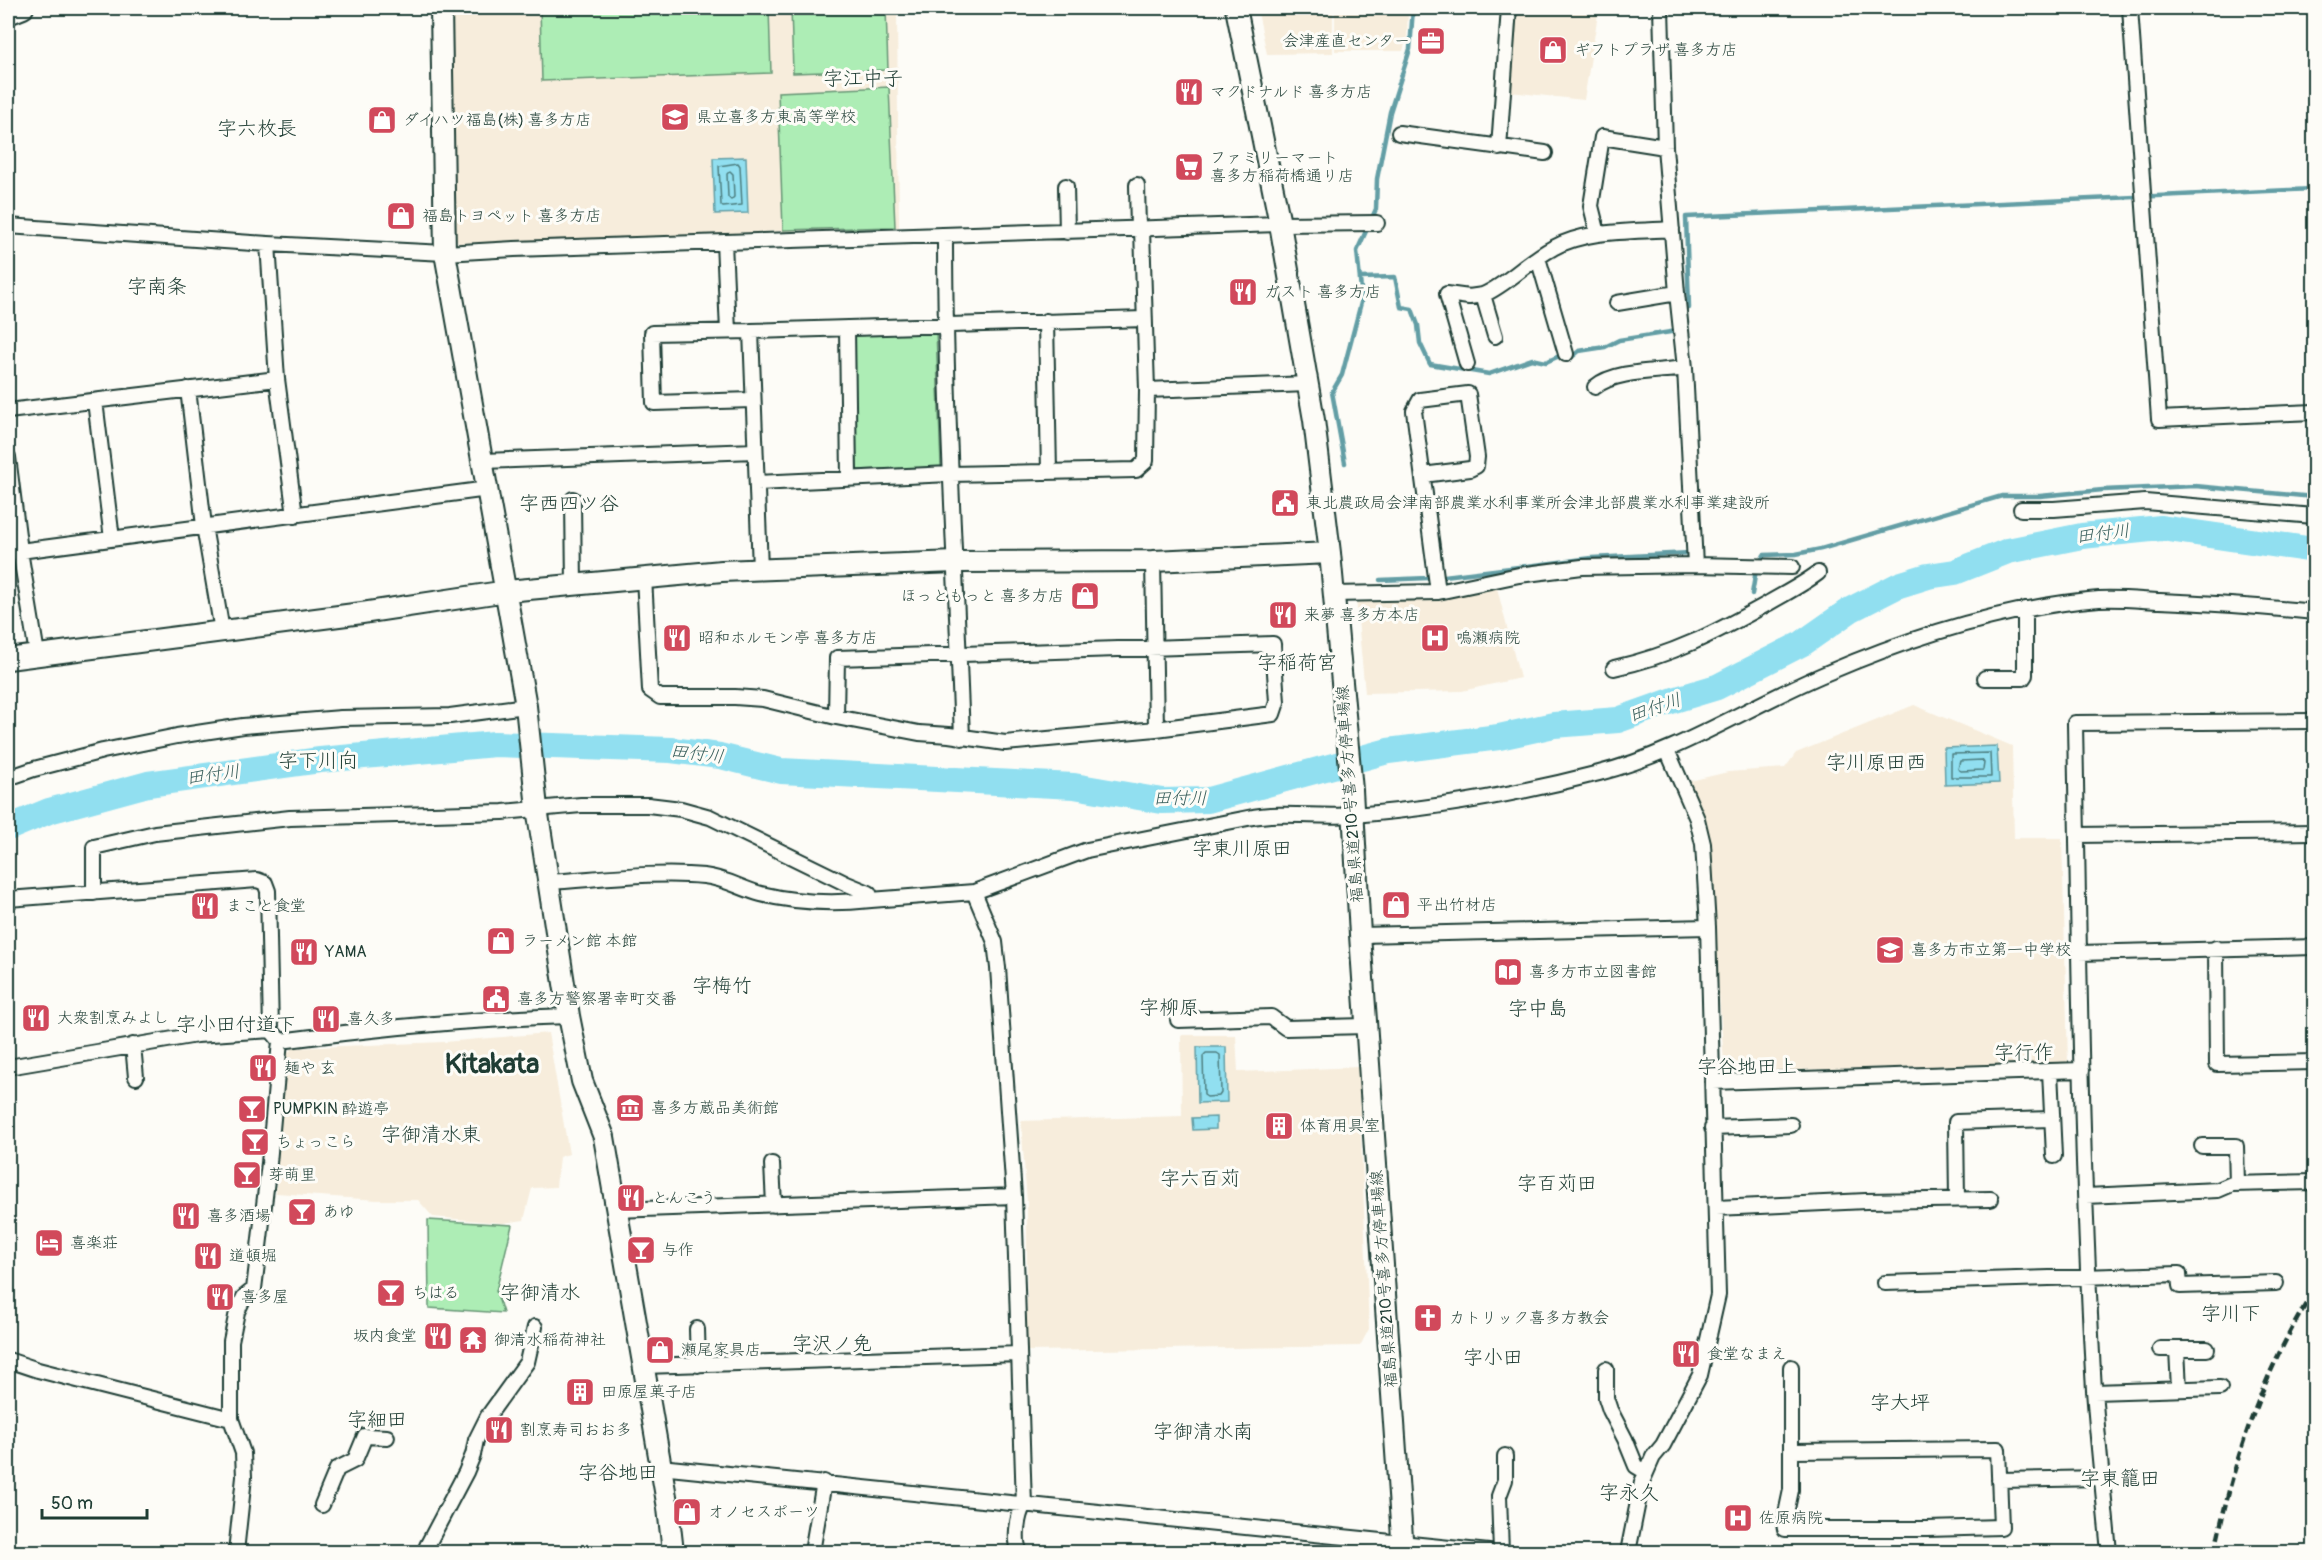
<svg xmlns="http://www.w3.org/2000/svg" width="2322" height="1560" viewBox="0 0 2322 1560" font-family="Pangolin,'Klee One',sans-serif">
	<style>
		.built { fill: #f7eddc }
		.green { fill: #adedb5; stroke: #669574; stroke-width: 1.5 }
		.water { fill: #91dff0; stroke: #639ea5; stroke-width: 1.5 }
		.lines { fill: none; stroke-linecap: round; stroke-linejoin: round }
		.shore { stroke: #4d7e7f; stroke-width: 1.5 }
		.stream { stroke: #639ea5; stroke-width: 4.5 }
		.river { stroke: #91dff0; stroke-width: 26 }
		.street-casing { stroke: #1f3d34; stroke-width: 18 }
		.secondary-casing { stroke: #1f3d34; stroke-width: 24 }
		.street { stroke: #fdfcf7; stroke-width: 14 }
		.secondary { stroke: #fdfcf7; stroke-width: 20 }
		.rail { stroke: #1f3d34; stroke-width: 4.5; stroke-dasharray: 9 4.5; stroke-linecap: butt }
		.labels { text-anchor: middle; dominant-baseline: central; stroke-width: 6; stroke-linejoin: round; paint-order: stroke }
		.poi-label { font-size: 16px; fill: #1f3d34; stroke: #fdfcf7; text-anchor: start }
		.street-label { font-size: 16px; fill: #1f3d34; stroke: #fdfcf7 }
		.water-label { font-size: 18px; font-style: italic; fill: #365d5a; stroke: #fdfcf7 }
		.quarter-label { font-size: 20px; fill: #1f3d34; stroke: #fdfcf7 }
		.town-label { font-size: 28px; font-weight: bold; fill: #1f3d34; stroke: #fdfcf7 }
	</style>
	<rect width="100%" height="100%" fill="#fdfcf7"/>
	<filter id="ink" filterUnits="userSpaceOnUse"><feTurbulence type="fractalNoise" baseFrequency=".0167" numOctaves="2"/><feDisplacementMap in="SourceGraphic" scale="12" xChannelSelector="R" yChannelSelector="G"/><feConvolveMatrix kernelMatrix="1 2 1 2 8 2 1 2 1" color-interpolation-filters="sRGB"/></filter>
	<g filter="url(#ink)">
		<!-- built -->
		<path class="built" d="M448,8H897L899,227L459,243L455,239Z
			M1257,8H1333V53L1267,54Z
			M1335,8H1408L1407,37L1403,51H1335Z
			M1517,8H1599L1584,100L1510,92Z
			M1497,588L1520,678L1462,691L1365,693L1356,599L1462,593Z
			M1914,705L2012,746L2014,838H2062L2068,1062L1732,1072L1724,1063L1707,823L1690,781L1728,772L1785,768L1796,753Z
			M548,1033L569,1154L559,1157L556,1187L532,1188L524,1220L503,1223L433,1217L418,1200H377L276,1193L282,1058L293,1048L444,1042Z
			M1181,1035H1236L1238,1072L1358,1067L1369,1329L1360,1346L1027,1351V1202L1021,1121L1182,1116Z"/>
		<!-- green -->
		<path class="green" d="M540,8H769L771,73L542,81Z
			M791,8H886L888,70L793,73Z
			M889,87L895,227L783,230L778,92Z
			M936,330L941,467L857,470L852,333Z
			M428,1220L512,1225L496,1291L503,1313L429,1308Z"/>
		<!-- water -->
		<path class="water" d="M746,157L748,213L715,214L713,158Z
			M1997,746L1999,783L1945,785L1944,748Z
			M1226,1047L1227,1102L1198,1103L1197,1047Z
			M1216,1117V1129L1193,1130L1192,1118Z"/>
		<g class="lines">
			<!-- shore -->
			<path class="shore" d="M738,163L740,166L742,205L723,207L721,205L719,166Z
				M730,171L733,174L734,197L731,200L728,197L727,174Z
				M1990,753L1991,777H1951V754Z
				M1982,760L1984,763L1983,770L1961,771L1958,769L1960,761Z
				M1206,1053H1217L1220,1055L1221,1093L1219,1096L1207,1097L1204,1095L1203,1056Z"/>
			<!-- stream -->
			<path class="stream" d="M1360,278L1395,277L1401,307L1412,309L1418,325L1420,343L1430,364L1489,374L1532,359L1546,362L1557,357H1572L1579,351L1605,347L1619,340L1677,331
				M1681,308H1689L1686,217L2314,189
				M1345,463L1332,392L1342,375L1362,299L1357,251L1376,209L1377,179L1390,112L1410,49L1413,8
				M1380,580L1428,578L1592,558L1690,553
				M1752,594L1756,570L1764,555L1796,554L1821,549L2002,496H2040L2103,490L2195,486L2314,497"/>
			<!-- river -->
			<path class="river" d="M8,828L49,811L148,784L320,760L495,744L671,750L720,756L781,771L1074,786L1162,801L1208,800L1388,751L1499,737L1554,725L1618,720L1674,700L1717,687L1803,643L1850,610L1899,585L1928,576L1955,572L2008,551L2082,536L2161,528L2314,550"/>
			<!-- street casing -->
			<g class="street-casing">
				<path id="street" d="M1661,8L1665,147L1677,293L1685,368L1695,565
					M2130,8L2159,419L2314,412
					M1399,133L1545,153
					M1499,148L1509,8
					M1137,185L1138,229
					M1066,186L1067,232
					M8,226L268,244L445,253L514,249L1280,224L1377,223
					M1598,234L1591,206L1602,137L1665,147
					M945,235C945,403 956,570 962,738
					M724,242L728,331
					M1538,258L1566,354
					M1483,295L1495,336
					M1617,303L1677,293
					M1046,321L1049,472
					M847,328L849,478
					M751,331L652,333L654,403L752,400
					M1467,364L1447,294L1469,297L1483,295C1508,284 1528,261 1553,248C1587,229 1634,232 1672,229
					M277,379L295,516
					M1595,387C1615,370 1659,372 1685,368
					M188,389L204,526L222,631
					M1147,390L1308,384
					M95,401L112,539
					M8,411L277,379L268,244
					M8,457L20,551L37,654
					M484,461L755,451
					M1423,475L1470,469L1476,466L1477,457L1468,394L1420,400L1414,411L1438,592
					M757,483L950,474L1136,470L1146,461L1147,390L1142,229
					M573,499L574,586
					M2021,509H2054L2145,502L2314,516
					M20,551L488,489
					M760,569L751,331L1144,319
					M644,577L650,690L660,697H735L763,699L836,717L919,733L949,735L1005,743L1156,729L1153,561
					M1333,594L1438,592L1519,575L1582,567L1695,565L1792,567
					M1614,668C1673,655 1715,633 1767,604C1784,594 1802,585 1818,573
					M1985,678H2023L2025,675V609
					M836,717L837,658L1273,644L1277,702L1273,714L1156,729
					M8,778L34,769L103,751L177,736L243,726L341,718L450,716L526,706
					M2077,835L2314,832
					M548,882C598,879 656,871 704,876C725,878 742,889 761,894C798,903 834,904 871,900
					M974,892L995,942L998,968L1014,1196L1024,1505C1017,1516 1014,1541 1020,1552
					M94,893V847L155,833L290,818L503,812L581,805H648L681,809L710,817L847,884L869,893L871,900L974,892L1087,850L1248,818C1283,811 1318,818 1353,815C1436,809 1518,794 1599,773C1679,753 1750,705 1827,673C1913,636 2005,607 2099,599C2119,598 2140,600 2160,601C2211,603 2263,607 2314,612
					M8,899L257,880L265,883L268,891L271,1030L280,1041L269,1163L254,1289L244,1297L237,1312L231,1341V1419L243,1453L244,1477L236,1552
					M1360,935L1708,927
					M2216,948L2217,1064L2314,1062
					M2079,953L2314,947
					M1178,1020L1271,1017L1286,1028L1366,1026
					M280,1041C375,1028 472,1019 569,1016
					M133,1045L136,1077
					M8,1067L197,1035L271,1030
					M2050,1071L2054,1156
					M1712,1082L2082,1070
					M1712,1128L1791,1125
					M2202,1146H2236L2237,1184
					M772,1164L774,1205
					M2086,1196L2218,1190L2232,1184L2314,1182
					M1957,1200L1956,1122L2052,1119
					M1716,1208L1866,1201L1991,1199
					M615,1210L1014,1196
					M1885,1283L2179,1274L2180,1286L2276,1283
					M697,1329L698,1365
					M2160,1349H2207
					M2177,1349L2179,1389
					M8,1360L38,1370L231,1419
					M643,1366L1019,1354
					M1606,1369V1398L1610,1410L1625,1439L1636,1466L1646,1472
					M2094,1392L2220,1388
					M1791,1451L1998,1449L2001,1527L1927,1529H1785L1784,1523L1791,1490V1367
					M660,1467L1489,1552
					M1999,1480L2102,1478
					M322,1505L337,1469L355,1460L365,1436L387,1437
					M427,1546L466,1472L473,1455L476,1440L488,1416L527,1362L535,1327
					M812,1552L824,1482
					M1501,1552L1499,1496L1505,1480V1456
					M1628,1552L1642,1482L1653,1457L1663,1445L1700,1375L1718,1295L1708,927L1703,844L1697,819L1667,750
					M2109,1552C2104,1498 2098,1444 2094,1390C2081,1168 2079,945 2075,723L2314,721"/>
			</g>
			<!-- secondary casing -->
			<g class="secondary-casing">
				<path id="secondary" d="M441,8L445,253L526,706L537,808L569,1016L582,1081L604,1137L668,1508L673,1552
					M1236,8L1280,224L1314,420L1330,553L1352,790L1360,935L1403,1552
					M8,14L23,8
					M8,659L362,613L507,591L722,571L956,562L1153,561L1330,553"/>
			</g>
			<!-- street -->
			<use href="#street" class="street"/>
			<!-- secondary -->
			<use href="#secondary" class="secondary"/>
			<!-- rail -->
			<path class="rail" d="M2215,1552C2233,1460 2263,1371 2314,1291"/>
		</g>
	</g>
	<!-- icons -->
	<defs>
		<g id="office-square" transform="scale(1.5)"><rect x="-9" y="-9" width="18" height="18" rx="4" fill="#d1495b" stroke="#fdfcf7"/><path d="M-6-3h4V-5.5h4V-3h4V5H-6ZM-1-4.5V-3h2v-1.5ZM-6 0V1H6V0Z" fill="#fff"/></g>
		<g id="shop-square" transform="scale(1.5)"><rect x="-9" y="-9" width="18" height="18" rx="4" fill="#d1495b" stroke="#fdfcf7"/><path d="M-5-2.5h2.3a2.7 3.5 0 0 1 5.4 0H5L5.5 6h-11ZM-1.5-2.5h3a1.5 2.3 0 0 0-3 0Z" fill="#fff"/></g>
		<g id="restaurant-square" transform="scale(1.5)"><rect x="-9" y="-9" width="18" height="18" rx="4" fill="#d1495b" stroke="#fdfcf7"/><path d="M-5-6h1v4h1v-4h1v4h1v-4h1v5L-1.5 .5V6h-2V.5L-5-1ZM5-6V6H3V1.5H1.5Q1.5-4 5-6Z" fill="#fff"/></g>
		<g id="school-square" transform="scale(1.5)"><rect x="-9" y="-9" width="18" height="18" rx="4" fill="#d1495b" stroke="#fdfcf7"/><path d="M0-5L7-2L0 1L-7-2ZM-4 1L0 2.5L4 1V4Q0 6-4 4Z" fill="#fff"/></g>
		<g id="supermarket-square" transform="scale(1.5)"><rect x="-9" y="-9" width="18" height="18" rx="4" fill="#d1495b" stroke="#fdfcf7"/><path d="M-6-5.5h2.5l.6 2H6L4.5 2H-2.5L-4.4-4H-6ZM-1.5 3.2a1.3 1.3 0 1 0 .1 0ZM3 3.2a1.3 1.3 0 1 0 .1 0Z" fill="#fff"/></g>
		<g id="civic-square" transform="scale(1.5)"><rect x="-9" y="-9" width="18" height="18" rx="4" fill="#d1495b" stroke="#fdfcf7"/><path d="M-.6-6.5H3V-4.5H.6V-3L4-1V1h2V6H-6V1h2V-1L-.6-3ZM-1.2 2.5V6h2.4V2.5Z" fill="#fff"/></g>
		<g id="hospital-square" transform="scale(1.5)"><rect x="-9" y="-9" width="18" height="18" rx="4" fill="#d1495b" stroke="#fdfcf7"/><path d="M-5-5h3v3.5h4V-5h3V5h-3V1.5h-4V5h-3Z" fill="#fff"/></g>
		<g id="library-square" transform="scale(1.5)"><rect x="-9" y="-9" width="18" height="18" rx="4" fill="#d1495b" stroke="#fdfcf7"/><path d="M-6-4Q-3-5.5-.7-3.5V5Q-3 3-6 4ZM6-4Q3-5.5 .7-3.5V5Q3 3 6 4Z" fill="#fff"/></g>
		<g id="museum-square" transform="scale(1.5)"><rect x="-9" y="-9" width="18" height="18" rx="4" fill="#d1495b" stroke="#fdfcf7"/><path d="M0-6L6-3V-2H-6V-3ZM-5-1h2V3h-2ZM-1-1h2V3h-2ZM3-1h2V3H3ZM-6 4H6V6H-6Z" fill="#fff"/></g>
		<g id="bar-square" transform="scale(1.5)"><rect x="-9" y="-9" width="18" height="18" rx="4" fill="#d1495b" stroke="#fdfcf7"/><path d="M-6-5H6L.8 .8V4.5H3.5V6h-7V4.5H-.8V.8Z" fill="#fff"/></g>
		<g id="building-square" transform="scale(1.5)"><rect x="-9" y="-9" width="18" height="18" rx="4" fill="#d1495b" stroke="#fdfcf7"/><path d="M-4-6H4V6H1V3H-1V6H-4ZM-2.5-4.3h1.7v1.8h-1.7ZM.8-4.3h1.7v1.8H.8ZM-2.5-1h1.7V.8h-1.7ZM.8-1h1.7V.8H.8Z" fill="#fff"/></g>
		<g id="hotel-square" transform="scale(1.5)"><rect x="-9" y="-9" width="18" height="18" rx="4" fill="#d1495b" stroke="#fdfcf7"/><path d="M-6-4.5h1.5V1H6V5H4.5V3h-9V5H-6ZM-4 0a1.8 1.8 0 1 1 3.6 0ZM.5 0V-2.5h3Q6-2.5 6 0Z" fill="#fff"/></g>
		<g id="church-square" transform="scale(1.5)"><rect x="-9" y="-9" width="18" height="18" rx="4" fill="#d1495b" stroke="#fdfcf7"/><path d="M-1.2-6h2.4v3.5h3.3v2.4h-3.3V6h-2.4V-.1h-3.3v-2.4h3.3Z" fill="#fff"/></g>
		<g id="temple-square" transform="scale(1.5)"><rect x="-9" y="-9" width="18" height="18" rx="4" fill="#d1495b" stroke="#fdfcf7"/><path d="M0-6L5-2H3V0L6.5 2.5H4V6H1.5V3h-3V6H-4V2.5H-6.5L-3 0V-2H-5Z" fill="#fff"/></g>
	</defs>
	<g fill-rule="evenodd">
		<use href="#office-square" x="1431" y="41"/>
		<use href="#shop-square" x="1553" y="50"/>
		<use href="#restaurant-square" x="1189" y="92"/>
		<use href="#school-square" x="675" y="117"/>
		<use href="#shop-square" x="382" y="120"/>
		<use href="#supermarket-square" x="1189" y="167"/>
		<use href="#shop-square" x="401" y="216"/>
		<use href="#restaurant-square" x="1243" y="292"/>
		<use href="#civic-square" x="1285" y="503"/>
		<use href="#shop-square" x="1085" y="596"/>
		<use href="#restaurant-square" x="1283" y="615"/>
		<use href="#restaurant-square" x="677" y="638"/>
		<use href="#hospital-square" x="1435" y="638"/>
		<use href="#shop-square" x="1396" y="905"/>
		<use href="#restaurant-square" x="205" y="906"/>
		<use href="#shop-square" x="501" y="941"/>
		<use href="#school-square" x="1890" y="950"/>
		<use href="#restaurant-square" x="304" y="952"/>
		<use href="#library-square" x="1508" y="972"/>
		<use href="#civic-square" x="496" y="999"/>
		<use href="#restaurant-square" x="36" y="1018"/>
		<use href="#restaurant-square" x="326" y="1019"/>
		<use href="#restaurant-square" x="263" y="1068"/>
		<use href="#museum-square" x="630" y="1108"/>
		<use href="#bar-square" x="252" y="1109"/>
		<use href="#building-square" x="1279" y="1126"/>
		<use href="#bar-square" x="255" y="1142"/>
		<use href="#bar-square" x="247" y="1175"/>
		<use href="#restaurant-square" x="631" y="1198"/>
		<use href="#bar-square" x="302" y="1212"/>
		<use href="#restaurant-square" x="186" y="1216"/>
		<use href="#hotel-square" x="49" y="1243"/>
		<use href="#bar-square" x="641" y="1250"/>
		<use href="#restaurant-square" x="208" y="1256"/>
		<use href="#bar-square" x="391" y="1293"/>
		<use href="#restaurant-square" x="220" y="1297"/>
		<use href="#church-square" x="1428" y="1318"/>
		<use href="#restaurant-square" x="438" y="1336"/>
		<use href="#temple-square" x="473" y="1340"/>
		<use href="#shop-square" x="660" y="1350"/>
		<use href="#restaurant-square" x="1686" y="1354"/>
		<use href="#building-square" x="580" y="1392"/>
		<use href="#restaurant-square" x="499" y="1430"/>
		<use href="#shop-square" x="687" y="1512"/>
		<use href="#hospital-square" x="1738" y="1518"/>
	</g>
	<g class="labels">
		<!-- poi labels -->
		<g class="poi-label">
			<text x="1410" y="41" text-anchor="end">会津産直センター</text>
			<text x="1574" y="50">ギフトプラザ 喜多方店</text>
			<text x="1210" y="92">マクドナルド 喜多方店</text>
			<text x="696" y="117">県立喜多方東高等学校</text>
			<text x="403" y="120">ダイハツ福島(株) 喜多方店</text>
			<text x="1210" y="158">ファミリーマート<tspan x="1210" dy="18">喜多方稲荷橋通り店</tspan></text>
			<text x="422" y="216">福島トヨペット 喜多方店</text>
			<text x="1264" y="292">ガスト 喜多方店</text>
			<text x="1306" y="503">東北農政局会津南部農業水利事業所会津北部農業水利事業建設所</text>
			<text x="1064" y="596" text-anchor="end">ほっともっと 喜多方店</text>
			<text x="1304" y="615">来夢 喜多方本店</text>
			<text x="698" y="638">昭和ホルモン亭 喜多方店</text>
			<text x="1456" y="638">鳴瀬病院</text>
			<text x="1417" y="905">平出竹材店</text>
			<text x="226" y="906">まこと食堂</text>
			<text x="522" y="941">ラーメン館 本館</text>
			<text x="1911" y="950">喜多方市立第一中学校</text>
			<text x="325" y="952">YAMA</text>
			<text x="1529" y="972">喜多方市立図書館</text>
			<text x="517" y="999">喜多方警察署幸町交番</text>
			<text x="57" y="1018">大衆割烹みよし</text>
			<text x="347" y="1019">喜久多</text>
			<text x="284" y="1068">麺や 玄</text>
			<text x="651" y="1108">喜多方蔵品美術館</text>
			<text x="273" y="1109">PUMPKIN 酔遊亭</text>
			<text x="1300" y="1126">体育用具室</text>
			<text x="276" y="1142">ちょっこら</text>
			<text x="268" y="1175">芽萌里</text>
			<text x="652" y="1198">とんこう</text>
			<text x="323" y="1212">あゆ</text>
			<text x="207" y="1216">喜多酒場</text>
			<text x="70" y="1243">喜楽荘</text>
			<text x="662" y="1250">与作</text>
			<text x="229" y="1256">道頓堀</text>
			<text x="412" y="1293">ちはる</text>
			<text x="241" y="1297">喜多屋</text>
			<text x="1449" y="1318">カトリック喜多方教会</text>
			<text x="417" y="1336" text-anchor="end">坂内食堂</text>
			<text x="494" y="1340">御清水稲荷神社</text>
			<text x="681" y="1350">瀬尾家具店</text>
			<text x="1707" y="1354">食堂なまえ</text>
			<text x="601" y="1392">田原屋菓子店</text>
			<text x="520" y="1430">割烹寿司おお多</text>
			<text x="708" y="1512">オノセスポーツ</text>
			<text x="1759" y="1518">佐原病院</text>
		</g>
		<!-- street labels -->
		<g class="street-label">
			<text transform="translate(1350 794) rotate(-94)">福島県道210号喜多方停車場線</text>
			<text transform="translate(1384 1279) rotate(-94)">福島県道210号喜多方停車場線</text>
		</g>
		<!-- water labels -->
		<g class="water-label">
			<text transform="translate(2103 534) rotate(-7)">田付川</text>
			<text transform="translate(1655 708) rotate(-19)">田付川</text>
			<text transform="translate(697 754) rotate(7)">田付川</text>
			<text transform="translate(213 775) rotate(-8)">田付川</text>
			<text x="1180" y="798">田付川</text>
		</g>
		<!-- quarter labels -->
		<g class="quarter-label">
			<text x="863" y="78">字江中子</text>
			<text x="257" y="128">字六枚長</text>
			<text x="157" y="286">字南条</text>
			<text x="569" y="503">字西四ツ谷</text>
			<text x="1297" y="662">字稲荷宮</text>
			<text x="318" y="760">字下川向</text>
			<text x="1876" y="762">字川原田西</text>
			<text x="1242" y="848">字東川原田</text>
			<text x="722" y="985">字梅竹</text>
			<text x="1169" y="1007">字柳原</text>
			<text x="1538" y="1008">字中島</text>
			<text x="236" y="1024">字小田付道下</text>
			<text x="2024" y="1052">字行作</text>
			<text x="1747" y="1066">字谷地田上</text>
			<text x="431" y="1134">字御清水東</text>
			<text x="1200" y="1178">字六百苅</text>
			<text x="1557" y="1183">字百苅田</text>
			<text x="540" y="1292">字御清水</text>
			<text x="2231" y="1313">字川下</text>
			<text x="832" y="1343">字沢ノ免</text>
			<text x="1493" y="1357">字小田</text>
			<text x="1900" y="1402">字大坪</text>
			<text x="377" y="1419">字細田</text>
			<text x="1203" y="1431">字御清水南</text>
			<text x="618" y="1472">字谷地田</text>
			<text x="2120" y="1478">字東籠田</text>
			<text x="1629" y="1492">字永久</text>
		</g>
		<!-- town labels -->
		<g class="town-label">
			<text x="492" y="1064">Kitakata</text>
		</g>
	</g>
	<!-- margin -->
	<rect width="2322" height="1560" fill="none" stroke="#fdfcf7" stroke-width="30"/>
	<rect x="15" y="15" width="2292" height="1530" fill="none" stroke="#1f3d34" stroke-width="2" filter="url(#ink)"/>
	<!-- scale -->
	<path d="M42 1509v9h105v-9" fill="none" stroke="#1f3d34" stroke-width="3"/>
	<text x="51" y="1509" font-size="18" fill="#1f3d34" stroke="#fdfcf7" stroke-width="4.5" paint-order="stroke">50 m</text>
</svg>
